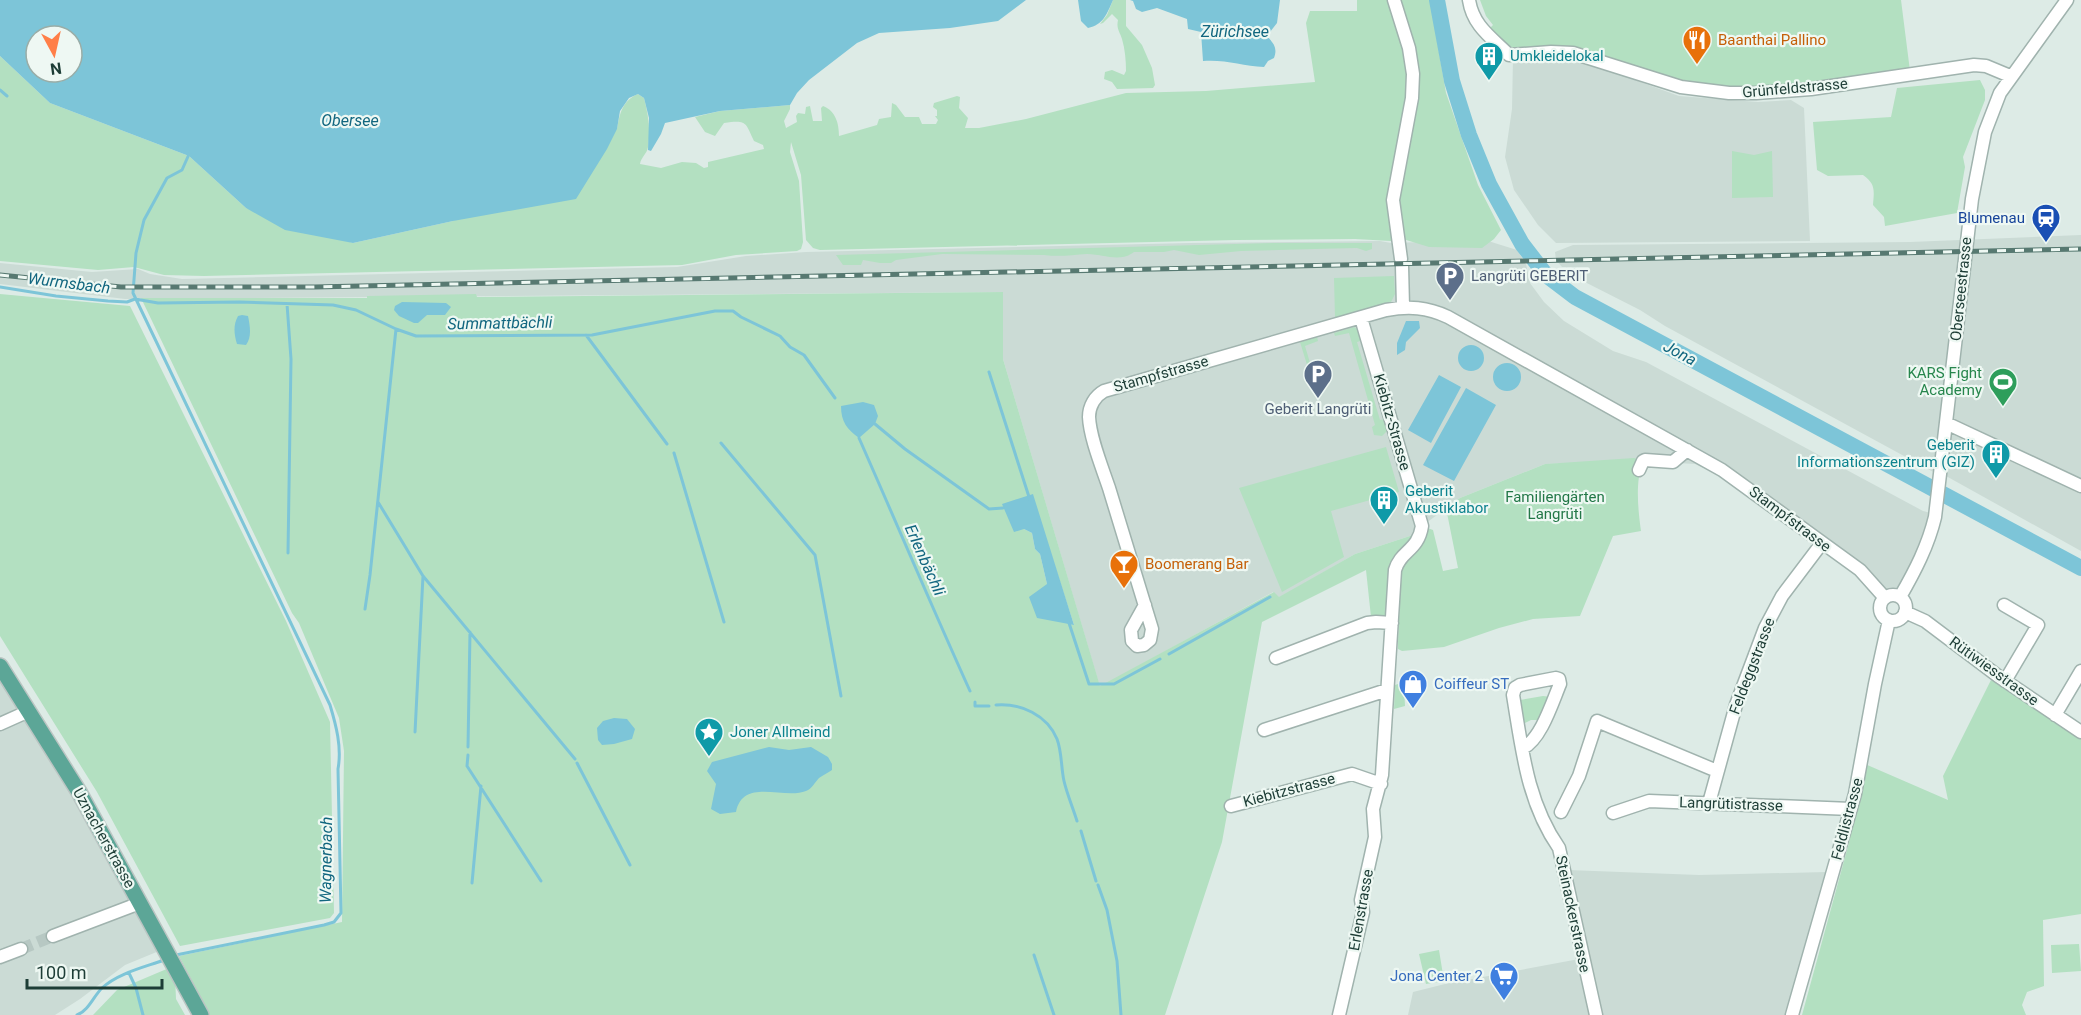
<svg xmlns="http://www.w3.org/2000/svg" width="2081" height="1015" viewBox="0 0 2081 1015" font-family="Roboto,sans-serif">
	<style>
		.built { fill: #cbdbd5 }
		.green { fill: #b3e0c1; fill-rule: evenodd }
		.water { fill: #7dc5d8; fill-rule: evenodd }
		.lines { fill: none; stroke-linecap: round; stroke-linejoin: round }
		.stream { stroke: #7dc5d8; stroke-width: 3 }
		.river { stroke: #7dc5d8; stroke-width: 16 }
		.minor-tunnel { stroke: #b7c8c3; stroke-width: 12; stroke-dasharray: 12 6; stroke-linecap: butt }
		.minor-casing { stroke: #a0b3ae; stroke-width: 15 }
		.major-casing { stroke: #bbc5c3; stroke-width: 18 }
		.minor { stroke: #fff; stroke-width: 12 }
		.major { stroke: #5ca697; stroke-width: 15 }
		.rail-casing { stroke: #577971; stroke-width: 5 }
		.rail { stroke: #eef8f3; stroke-width: 3; stroke-dasharray: 9; stroke-linecap: butt }
		.labels { text-anchor: middle; dominant-baseline: central; stroke-width: 4.5; stroke-linejoin: round; paint-order: stroke }
		.food-label { font-size: 15px; fill: #c56008; stroke: #eef8f3; text-anchor: start }
		.culture-label { font-size: 15px; fill: #0d838f; stroke: #eef8f3; text-anchor: start }
		.street-label { font-size: 15px; fill: #1d3d36; stroke: #eef8f3 }
		.transit-label { font-size: 15px; fill: #164399; stroke: #eef8f3; text-anchor: end }
		.service-label { font-size: 15px; fill: #4e5e75; stroke: #eef8f3; text-anchor: start }
		.leisure-label { font-size: 15px; fill: #27864d; stroke: #eef8f3; text-anchor: end }
		.park-label { font-size: 15px; fill: #237848; stroke: #eef8f3 }
		.shop-label { font-size: 15px; fill: #366cbe; stroke: #eef8f3; text-anchor: start }
		.water-label { font-size: 16px; font-style: italic; fill: #11667f; stroke: #eef8f3 }
	</style>
	<rect width="100%" height="100%" fill="#ddebe6"/>
	<!-- built -->
	<path class="built" d="M1539,57L1568,59L1602,68L1679,96L1758,102L1791,100L1804,108L1810,241L1556,243L1538,225L1514,190L1505,157L1512,109L1513,58Z
		M2081,235V551L1946,476L1939,475L1665,326L1640,310L1573,276L1590,267H1562L1556,260L1555,252L1573,245L1910,242Z
		M1485,240L1517,250L1526,264L1530,283L1544,302L1564,321L1613,351L1646,362L1923,511L1935,514L1897,595L1889,596L1757,494L1695,464L1643,461L1545,464L1460,498L1422,526L1413,535L1355,554L1279,598L1273,592L1100,687L1003,359V292L125,299L0,284V263L92,272L138,269L150,274L182,279L677,267L746,256L806,252L1189,243L1380,241L1391,243Z
		M0,666L159,951L125,965L80,999L55,1015H0Z
		M1568,870L1699,875L1826,872L1786,1015H1408L1413,992L1445,984L1579,959Z"/>
	<!-- green -->
	<path class="green" d="M1113,0H1126V26L1142,45L1152,68L1155,85L1153,88L1117,89L1112,82L1104,79L1105,72L1112,70L1124,75L1126,71C1126,61 1125,49 1122,39C1120,32 1116,29 1118,20L1112,14L1103,23L1100,24L1107,15Z
		M1357,0H1390L1406,53L1409,84L1391,241L1355,239L1236,240L820,250L813,248L806,240L801,175L791,142L790,152L799,181L803,242L801,249L797,251L736,255L682,265L204,276L164,275L134,267L98,270L0,261V56L50,103L189,156L246,208L353,243L453,221L617,129C620,113 622,101 638,94L644,98C648,114 651,130 648,147C647,154 641,157 640,164L661,168L682,162L696,163L704,168L708,167V162L764,149L763,145L754,141C745,122 747,120 724,123L715,136L705,132L695,117L720,111L790,105V109L784,121L786,128L797,122L796,116L798,113L805,114L806,107L810,106L813,121H822L821,108L823,106C836,111 839,124 839,136L877,125L879,119L891,117L892,103L896,105L905,117H919L922,124H936L938,120L935,116H937V110L933,107L934,103L957,96L960,97L959,108L968,118L965,128H979L1026,119L1126,93L1206,91L1315,82L1306,23L1310,11H1357Z
		M1398,0H1430L1446,93L1478,185L1501,230L1494,239L1482,248L1429,247L1403,239L1397,202L1416,102Z
		M1480,0H1901L1910,71L1810,84L1748,89L1688,84L1563,48H1512L1488,30L1493,25L1486,16Z
		M1980,80L1985,90V100L1963,157L1965,167L1957,213L1885,226L1884,217L1873,205C1874,191 1876,184 1863,175L1828,176L1817,170L1813,122L1891,117L1897,88Z
		M1732,151L1754,155L1772,151L1773,197L1732,198Z
		M1272,243H1372V249L1366,251L1357,248L1315,249L1241,251L1199,255L1174,250L1164,252H1134C1120,263 1103,254 1087,254C1072,255 1059,257 1044,255L942,254L896,260L891,263H880L863,260L861,265H843L836,255Z
		M1394,276L1395,294L1390,304L1335,318L1334,278Z
		M1003,292V359L1100,686L1274,592L1279,597L1355,554L1413,535L1422,526L1433,530L1443,571L1458,568L1446,508L1460,498L1545,464L1634,458L1643,461C1635,482 1638,509 1641,531L1613,536L1580,616L1533,619L1499,628L1444,647L1402,651L1398,649V642L1400,599L1389,600L1388,616L1371,617L1366,570L1262,622L1222,842L1165,1015H210L179,956L342,922L344,751L339,718L299,623L292,613L141,298H367V296L476,294L477,297ZM1032,495L1074,625L1047,584L1040,554L1035,549L1032,533L1024,529Z
		M0,294L130,306L286,621L330,722L334,913L330,918L180,946L97,792L0,636Z
		M1354,327L1359,330L1364,340L1357,342L1380,420L1386,419L1388,430L1382,436L1374,435L1372,427L1375,425L1349,333L1335,336L1334,333Z
		M1317,337L1318,341L1305,346L1319,393L1316,394L1300,342Z
		M1386,447L1399,492L1331,511L1344,557L1282,592L1239,488Z
		M1991,680L2081,736V914L2043,920L2044,986L2027,992L2022,1005L2026,1015H1802L1850,839L1847,838L1865,764L1948,800L1943,776Z
		M1398,684L1404,686L1405,706L1394,709L1395,685Z
		M1543,696L1552,697L1539,720H1531L1521,725L1519,707L1522,706L1519,705L1520,700Z
		M2079,944L2081,971L2052,973L2051,945Z
		M1439,950L1444,981L1426,984L1419,954Z
		M169,968L175,975L176,999L185,1015H93L117,990Z"/>
	<!-- water -->
	<path class="water" d="M0,0H1026L998,21L950,28L879,33L857,43L809,80L797,93L790,105L720,111L665,123L661,134L651,151L648,150L649,118L644,98L638,94L629,98L620,111L617,129L607,149L576,199L453,221L353,243L285,230L246,208L189,156L50,103L0,56ZM36,36H72V72H36Z
		M1078,0H1113C1107,14 1103,25 1088,28L1081,21Z
		M1130,0H1280L1277,23L1267,36C1273,43 1278,47 1274,58L1268,61L1264,67C1243,66 1224,59 1203,61L1201,32L1188,29L1187,19L1157,8L1142,12L1136,9L1133,1Z
		M402,302L446,303L451,307L445,315H427L418,323H414L399,316L394,310L395,306Z
		M242,315L248,316C250,326 252,337 246,345L237,344C234,334 233,325 238,316Z
		M1406,321H1419L1420,328L1406,342L1405,350L1397,355V343Z
		M1458 358a13 13 0 1 1 26 0a13 13 0 1 1-26 0Z
		M1493 377a14 14 0 1 1 28 0a14 14 0 1 1-28 0Z
		M1439,375L1461,387L1431,443L1408,430Z
		M1466,388L1496,405L1454,481L1423,465Z
		M863,402L874,405L878,416L875,424L859,438C847,429 841,422 841,406Z
		M1033,494L1074,625L1037,618L1029,597L1047,584L1040,554L1035,549L1032,533L1024,529L1014,532L1002,504Z
		M614,718L627,719L635,729L632,739L614,744L602,745L598,740L597,728L603,721Z
		M769,747L789,750L811,747L828,757L832,764V770C828,773 823,775 819,778C815,782 812,789 806,791C784,800 743,777 736,812L720,814L711,809L716,784L707,771L712,762Z"/>
	<g class="lines">
		<!-- stream -->
		<path class="stream" d="M0,90L7,96
			M0,287L56,296L108,301L127,302L135,299L158,303L239,302L333,305L356,310L396,329L416,336L592,335L715,311H733L741,317L780,336L790,347L804,355L835,398
			M287,304L291,359L288,553
			M586,335L667,444
			M989,372L1030,500
			M875,424L905,449L989,509L1003,508
			M859,438C896,522 932,607 970,691
			M721,443L815,555L841,696
			M674,453L724,622
			M378,502L423,576L575,759
			M365,609L370,575L396,329
			M1069,623L1089,684H1114L1160,659
			M1169,654L1270,597
			M975,702V706H989
			M996,705C1021,703 1047,715 1057,739C1062,752 1061,768 1064,781C1067,794 1073,808 1077,821
			M415,732L423,576
			M468,747L470,632
			M468,755L467,766L541,881
			M577,763L630,865
			M1081,831L1096,881
			M472,883L481,786
			M1098,885L1107,910L1117,961L1121,1015
			M176,955L324,925L334,922L341,913L338,769C342,747 336,725 330,705L133,293L136,253L144,220L167,178L182,170L190,152
			M1034,955L1054,1015
			M129,973L136,988L143,1015
			M77,1015C89,1010 93,997 102,988C118,973 145,967 164,960"/>
		<!-- river -->
		<path class="river" d="M1437,0L1452,81L1469,135L1489,184L1522,244L1546,275L1575,297L2081,568"/>
		<!-- minor-tunnel -->
		<path class="minor-tunnel" d="M21,949L53,936"/>
		<!-- minor casing -->
		<g class="minor-casing">
			<path id="minor" d="M1394,0L1409,48L1413,74L1412,98L1393,200L1401,259
				M1469,0C1473,26 1491,37 1509,55L1551,52L1573,53L1681,87L1729,93H1756L1811,89L1974,65L1986,66L2010,76
				M1402,266L1403,307
				M1946,423L2081,486
				M1639,470L1643,461L1645,460L1673,462L1687,450
				M1880 608a13 13 0 1 1 26 0a13 13 0 1 1-26 0Z
				M1900,597C1915,571 1928,546 1935,517L1972,199L1985,132L2000,93L2067,0
				M1145,605L1131,630L1132,641L1137,646L1144,645L1150,640L1152,629C1138,582 1123,535 1109,488C1102,467 1090,438 1089,417C1089,406 1095,396 1104,391L1386,310C1409,306 1427,307 1448,317L1722,470L1860,570L1885,598
				M2004,605L2038,625L2005,681
				M1905,612L1925,621L1998,676L2081,732
				M1276,658L1367,623L1376,622L1392,623
				M2055,715L2081,671
				M0,724L29,711
				M1264,730L1387,690
				M1523,748C1541,739 1552,703 1560,684L1559,679L1556,678L1520,685L1515,688L1513,695C1522,749 1527,802 1559,848L1596,1015
				M1709,803L1736,705L1765,628L1782,596L1822,543
				M1231,806L1352,774L1381,784
				M1561,812L1579,776L1597,721L1717,771
				M1613,813L1649,801L1851,809
				M53,936L140,903
				M0,957L21,949
				M1339,1015L1363,912L1361,900L1375,837L1373,809L1382,775L1395,570C1401,550 1418,551 1422,526L1361,318
				M1792,1015L1855,794L1875,684L1889,620"/>
		</g>
		<!-- major casing -->
		<g class="major-casing">
			<path id="major" d="M0,666L79,792L201,1015"/>
		</g>
		<!-- minor -->
		<use href="#minor" class="minor"/>
		<!-- major -->
		<use href="#major" class="major"/>
		<!-- rail casing -->
		<g class="rail-casing">
			<path id="rail" d="M0,275L121,287H314L2081,249"/>
		</g>
		<!-- rail -->
		<use href="#rail" class="rail"/>
	</g>
	<!-- icons -->
	<defs>
		<g id="restaurant-pin" transform="scale(1.5)"><path d="M0 17L-7.5 6A9.5 9.5 0 1 1 7.5 6Z" fill="#e8710a" stroke="#eef8f3"/><path d="M-5-6h1v4h1v-4h1v4h1v-4h1v5L-1.5 .5V6h-2V.5L-5-1ZM5-6V6H3V1.5H1.5Q1.5-4 5-6Z" fill="#fff"/></g>
		<g id="building-pin" transform="scale(1.5)"><path d="M0 17L-7.5 6A9.5 9.5 0 1 1 7.5 6Z" fill="#0f9aa8" stroke="#eef8f3"/><path d="M-4-6H4V6H1V3H-1V6H-4ZM-2.5-4.3h1.7v1.8h-1.7ZM.8-4.3h1.7v1.8H.8ZM-2.5-1h1.7V.8h-1.7ZM.8-1h1.7V.8H.8Z" fill="#fff"/></g>
		<g id="station-pin" transform="scale(1.5)"><path d="M0 17L-7.5 6A9.5 9.5 0 1 1 7.5 6Z" fill="#1a4fb4" stroke="#eef8f3"/><path d="M-3-6H3Q5-6 5-4V2Q5 4 3 4L4.5 6H3L1.5 4h-3L-3 6H-4.5L-3 4Q-5 4-5 2V-4Q-5-6-3-6ZM-3.5-4v3h7v-3ZM-3.5 1v1.5H-2V1ZM2 1v1.5H3.5V1Z" fill="#fff"/></g>
		<g id="parking-pin" transform="scale(1.5)"><path d="M0 17L-7.5 6A9.5 9.5 0 1 1 7.5 6Z" fill="#5c6f8a" stroke="#eef8f3"/><path d="M-3.5-5.5H1a3.5 3.5 0 0 1 0 7H-1V5.5H-3.5ZM-1-3.4V-.6H.8a1.4 1.4 0 0 0 0-2.8Z" fill="#fff"/></g>
		<g id="stadium-pin" transform="scale(1.5)"><path d="M0 17L-7.5 6A9.5 9.5 0 1 1 7.5 6Z" fill="#2e9e5b" stroke="#eef8f3"/><path d="M0-5a6.5 5 0 1 0 0 10a6.5 5 0 1 0 0-10ZM-3.5-1.8h7v3.6h-7Z" fill="#fff"/></g>
		<g id="bar-pin" transform="scale(1.5)"><path d="M0 17L-7.5 6A9.5 9.5 0 1 1 7.5 6Z" fill="#e8710a" stroke="#eef8f3"/><path d="M-6-5H6L.8 .8V4.5H3.5V6h-7V4.5H-.8V.8Z" fill="#fff"/></g>
		<g id="shop-pin" transform="scale(1.5)"><path d="M0 17L-7.5 6A9.5 9.5 0 1 1 7.5 6Z" fill="#3f7fe0" stroke="#eef8f3"/><path d="M-5-2.5h2.3a2.7 3.5 0 0 1 5.4 0H5L5.5 6h-11ZM-1.5-2.5h3a1.5 2.3 0 0 0-3 0Z" fill="#fff"/></g>
		<g id="sight-pin" transform="scale(1.5)"><path d="M0 17L-7.5 6A9.5 9.5 0 1 1 7.5 6Z" fill="#0f9aa8" stroke="#eef8f3"/><path d="M0-6L1.8-2.2L6-1.7L2.9 1.2L3.7 5.4L0 3.3L-3.7 5.4L-2.9 1.2L-6-1.7L-1.8-2.2Z" fill="#fff"/></g>
		<g id="supermarket-pin" transform="scale(1.5)"><path d="M0 17L-7.5 6A9.5 9.5 0 1 1 7.5 6Z" fill="#3f7fe0" stroke="#eef8f3"/><path d="M-6-5.5h2.5l.6 2H6L4.5 2H-2.5L-4.4-4H-6ZM-1.5 3.2a1.3 1.3 0 1 0 .1 0ZM3 3.2a1.3 1.3 0 1 0 .1 0Z" fill="#fff"/></g>
	</defs>
	<g fill-rule="evenodd">
		<use href="#restaurant-pin" x="1697" y="40"/>
		<use href="#building-pin" x="1489" y="56"/>
		<use href="#station-pin" x="2046" y="218"/>
		<use href="#parking-pin" x="1450" y="276"/>
		<use href="#parking-pin" x="1318" y="374"/>
		<use href="#stadium-pin" x="2003" y="382"/>
		<use href="#building-pin" x="1996" y="454"/>
		<use href="#building-pin" x="1384" y="500"/>
		<use href="#bar-pin" x="1124" y="564"/>
		<use href="#shop-pin" x="1413" y="684"/>
		<use href="#sight-pin" x="709" y="732"/>
		<use href="#supermarket-pin" x="1504" y="976"/>
	</g>
	<g class="labels">
		<!-- food labels -->
		<g class="food-label">
			<text x="1718" y="40">Baanthai Pallino</text>
			<text x="1145" y="564">Boomerang Bar</text>
		</g>
		<!-- culture labels -->
		<g class="culture-label">
			<text x="1510" y="56">Umkleidelokal</text>
			<text x="1975" y="445" text-anchor="end">Geberit<tspan x="1975" dy="17">Informationszentrum (GIZ)</tspan></text>
			<text x="1405" y="491">Geberit<tspan x="1405" dy="17">Akustiklabor</tspan></text>
			<text x="730" y="732">Joner Allmeind</text>
		</g>
		<!-- street labels -->
		<g class="street-label">
			<text transform="translate(1795 88) rotate(-5)">Grünfeldstrasse</text>
			<text transform="translate(1961 289) rotate(-84)">Oberseestrasse</text>
			<text transform="translate(1161 374) rotate(-16)">Stampfstrasse</text>
			<text transform="translate(1392 422) rotate(74)">Kiebitz-Strasse</text>
			<text transform="translate(1790 519) rotate(37)">Stampfstrasse</text>
			<text transform="translate(1752 666) rotate(-69)">Feldeggstrasse</text>
			<text transform="translate(1994 671) rotate(36)">Rütiwiesstrasse</text>
			<text transform="translate(1289 790) rotate(-15)">Kiebitzstrasse</text>
			<text transform="translate(1731 804) rotate(2)">Langrütistrasse</text>
			<text transform="translate(1847 819) rotate(-75)">Feldlistrasse</text>
			<text transform="translate(104 838) rotate(61)">Uznacherstrasse</text>
			<text transform="translate(1361 910) rotate(-80)">Erlenstrasse</text>
			<text transform="translate(1573 914) rotate(78)">Steinackerstrasse</text>
		</g>
		<!-- transit labels -->
		<g class="transit-label">
			<text x="2025" y="218">Blumenau</text>
		</g>
		<!-- service labels -->
		<g class="service-label">
			<text x="1471" y="276">Langrüti GEBERIT</text>
			<text x="1318" y="409" text-anchor="middle">Geberit Langrüti</text>
		</g>
		<!-- leisure labels -->
		<g class="leisure-label">
			<text x="1982" y="373">KARS Fight<tspan x="1982" dy="17">Academy</tspan></text>
		</g>
		<!-- park labels -->
		<g class="park-label">
			<text x="1555" y="497">Familiengärten<tspan x="1555" dy="17">Langrüti</tspan></text>
		</g>
		<!-- shop labels -->
		<g class="shop-label">
			<text x="1434" y="684">Coiffeur ST</text>
			<text x="1483" y="976" text-anchor="end">Jona Center 2</text>
		</g>
		<!-- water labels -->
		<g class="water-label">
			<text x="1235" y="31">Zürichsee</text>
			<text x="350" y="120">Obersee</text>
			<text transform="translate(69 283) rotate(7)">Wurmsbach</text>
			<text transform="translate(500 323) rotate(-1)">Summattbächli</text>
			<text transform="translate(1680 353) rotate(28)">Jona</text>
			<text transform="translate(925 560) rotate(66)">Erlenbächli</text>
			<text transform="translate(326 860) rotate(-89)">Wagnerbach</text>
		</g>
	</g>
	<!-- north arrow -->
	<g transform="translate(54 54) rotate(172)"><circle r="28" fill="#eef8f3" stroke="#9aada7" stroke-width="1.5"/>
	<path d="M0-4.5L10 22L0 15L-10 22Z" fill="#ff7f48"/>
	<text y="-9" font-size="16" font-weight="bold" text-anchor="middle" fill="#1d3d36">N</text>
	</g>
	<!-- scale -->
	<path d="M27 979v9h135v-9" fill="none" stroke="#1d3d36" stroke-width="3"/>
	<text x="36" y="979" font-size="18" fill="#1d3d36" stroke="#eef8f3" stroke-width="4.5" paint-order="stroke">100 m</text>
</svg>
